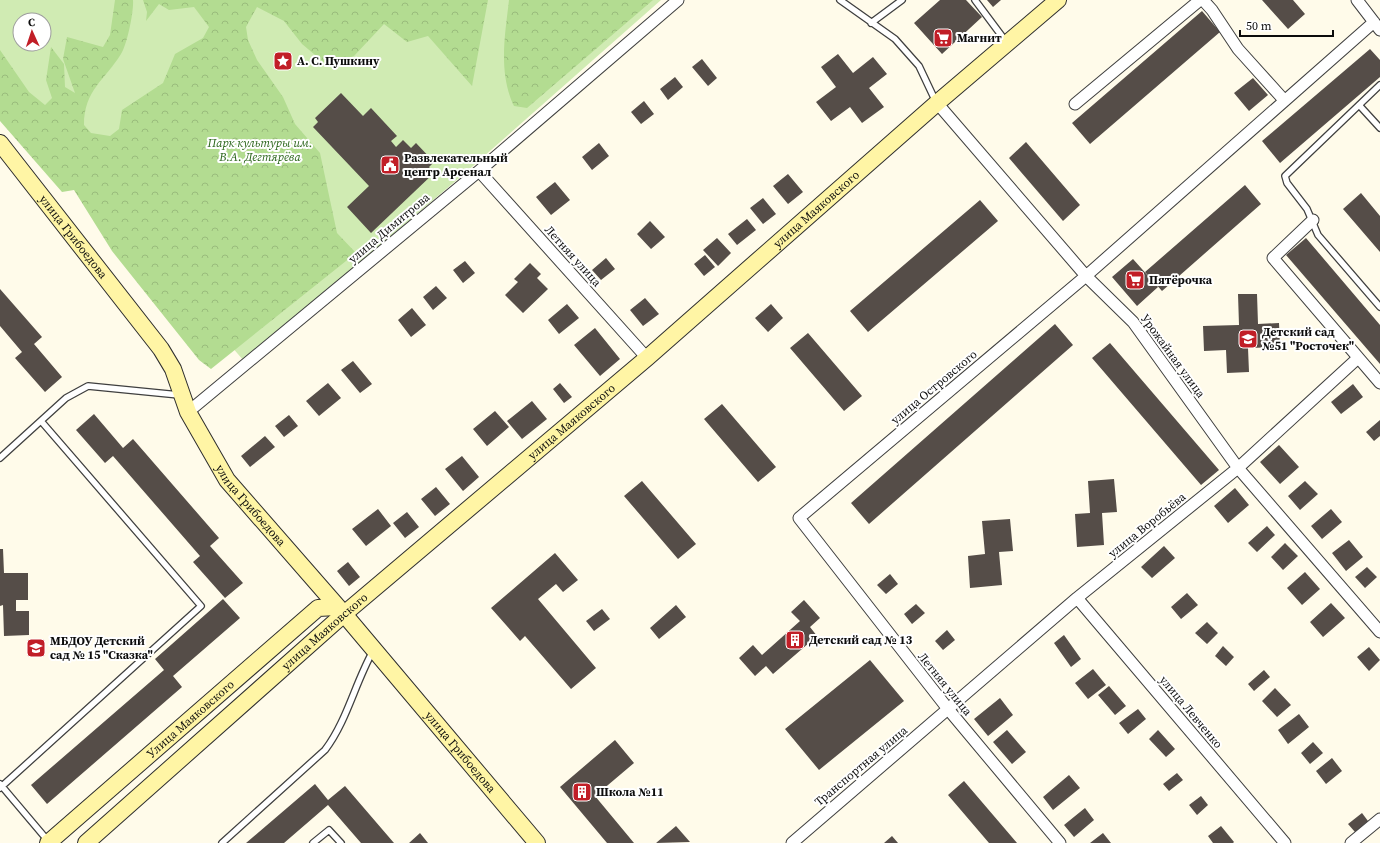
<svg xmlns="http://www.w3.org/2000/svg" width="1380" height="843" viewBox="0 0 1380 843" font-family="'Source Serif 4',serif">
	<style>
		.green { fill: #d0ebb3; fill-rule: evenodd }
		.forest { fill: url(#forest-crowns) }
		.building { fill: #554d48 }
		.lines { fill: none; stroke-linecap: round; stroke-linejoin: round }
		.lane-casing { stroke: #3f3f3f; stroke-width: 8 }
		.street-casing { stroke: #3f3f3f; stroke-width: 13 }
		.secondary-casing { stroke: #2e2e2e; stroke-width: 18 }
		.lane { stroke: #fff; stroke-width: 5.5 }
		.street { stroke: #fff; stroke-width: 11 }
		.secondary { stroke: #fff5a5; stroke-width: 16 }
		.labels { text-anchor: middle; dominant-baseline: central; stroke-width: 4; stroke-linejoin: round; paint-order: stroke }
		.poi-label { font-size: 12px; font-weight: bold; fill: #0c0c0c; stroke: #fff; text-anchor: start }
		.park-label { font-size: 12px; font-style: italic; fill: #2a651a; stroke: #fff }
		.street-label { font-size: 12px; fill: #0c0c0c; stroke: #fff }
	</style>
	<defs>
		<pattern id="forest-crowns" width="20" height="18" patternUnits="userSpaceOnUse"><rect width="20" height="18" fill="#b3dc91"/><path d="M2 6a3 3 0 1 1 6 0M12 15a3 3 0 1 1 6 0" fill="none" stroke="#99bc7c"/></pattern>
	</defs>
	<rect width="100%" height="100%" fill="#fffbea"/>
	<!-- green -->
	<path class="green" d="M0,0H661L465,173L244,361L0,80ZM20,20H44V44H20Z"/>
	<!-- forest -->
	<path class="forest" d="M115,0H133C134,11 127,45 121,54C105,80 84,90 84,125L91,133L110,136L119,129L122,110L163,83L175,54L203,38L209,27L194,7L169,10L159,4L146,21L147,12L143,0H488L472,86L428,36L407,42L384,24L354,56L327,65L302,44L284,21L257,7L246,27L248,40L257,60L283,97L295,124L320,153L337,233L356,253L211,369L199,360L112,251L74,190L62,192L0,121V50L29,92L45,105L52,98L46,80L51,47L64,64L65,87L75,93L63,59L67,37L103,47L110,35Z
		M509,0H653L527,108L514,106C498,73 505,35 509,0Z"/>
	<!-- building -->
	<path class="building" d="M940,0H966L982,17L942,54L914,23Z
		M987,0H1001L993,7Z
		M1262,0H1293L1305,14L1288,29Z
		M1202,11L1220,32L1090,144L1072,123Z
		M1370,49L1380,60V77L1280,163L1262,141Z
		M838,54L853,73L873,57L887,74L869,88L884,107L862,123L850,107L831,121L816,102L836,87L821,67Z
		M702,59L717,78L708,86L692,67Z
		M675,77L683,87L668,100L660,89Z
		M1253,78L1268,95L1249,111L1234,93Z
		M341,93L363,116L371,108L397,136L391,141L396,147L403,140L411,148L416,143L434,162L429,167L434,173L371,233L347,207L369,186L313,127L318,122L315,118Z
		M644,101L654,114L641,124L631,112Z
		M1026,142L1080,205L1063,221L1009,158Z
		M599,143L609,156L592,170L582,157Z
		M788,174L803,192L788,204L773,186Z
		M555,182L570,200L551,215L536,197Z
		M1245,185L1261,204L1162,291L1145,272Z
		M1361,193L1380,216V252L1343,209Z
		M763,198L776,214L763,224L750,208Z
		M980,200L998,221L868,332L850,311Z
		M747,219L756,230L737,245L728,234Z
		M650,221L665,237L651,249L637,234Z
		M717,238L731,253L718,266L703,250Z
		M1306,238L1380,325V364L1286,255Z
		M705,255L715,267L704,276L694,264Z
		M606,258L615,269L601,280L592,270Z
		M1133,259L1158,287L1137,306L1112,277Z
		M465,261L475,273L463,283L453,270Z
		M530,263L541,274L537,278L548,289L523,313L505,295L518,282L514,279Z
		M436,286L447,298L433,310L423,297Z
		M0,289L42,337L34,344L62,377L45,392L15,358L22,352L0,326Z
		M1238,294H1257L1258,324L1279,323L1280,347L1248,348L1249,372L1227,373L1226,350L1204,351L1203,326L1239,325Z
		M645,298L659,314L643,326L630,310Z
		M567,304L579,318L559,334L548,320Z
		M771,304L783,318L768,332L755,318Z
		M412,308L426,325L411,337L398,320Z
		M1055,324L1073,345L869,524L851,503Z
		M595,328L620,359L600,376L574,345Z
		M808,333L862,396L844,411L790,348Z
		M1110,343L1219,470L1201,485L1092,358Z
		M353,361L372,384L360,393L341,370Z
		M328,383L341,398L319,416L306,401Z
		M560,383L572,397L564,403L553,389Z
		M1353,384L1363,397L1341,414L1331,402Z
		M532,401L547,419L522,439L507,421Z
		M722,404L776,467L758,482L704,419Z
		M495,411L509,427L487,446L473,429Z
		M94,414L123,448L133,439L219,538L210,546L243,583L225,598L193,562L200,556L113,456L105,463L76,430Z
		M289,415L298,426L284,437L275,426Z
		M1380,420V436L1374,441L1366,432Z
		M265,436L275,447L250,467L241,456Z
		M1279,445L1299,467L1280,484L1260,462Z
		M462,456L479,477L463,491L445,469Z
		M1114,479L1117,512L1102,513L1104,545L1077,547L1075,514L1090,513L1088,481Z
		M642,481L696,544L678,559L624,496Z
		M1305,481L1318,494L1300,510L1288,496Z
		M436,487L450,504L435,516L421,499Z
		M1235,488L1249,505L1228,523L1214,506Z
		M378,509L391,526L366,546L352,529Z
		M1331,509L1342,522L1322,539L1311,526Z
		M407,512L419,527L405,538L393,523Z
		M1010,519L1013,551L999,552L1002,585L970,588L968,556L985,554L982,521Z
		M1267,526L1275,535L1257,552L1248,543Z
		M1349,540L1363,557L1346,571L1332,553Z
		M1285,543L1298,556L1283,570L1271,557Z
		M1164,546L1175,558L1152,578L1141,567Z
		M0,549H3L4,573H28V600H16V611H29V635L4,636L3,605L0,606Z
		M555,553L578,580L563,592L556,584L538,599L596,668L571,689L525,636L520,641L491,608Z
		M348,562L360,577L349,586L337,571Z
		M1367,567L1377,577L1365,588L1355,577Z
		M1305,572L1320,589L1302,605L1287,588Z
		M890,574L898,584L886,594L877,585Z
		M1187,593L1198,605L1181,619L1171,607Z
		M223,599L240,618L173,676L182,687L47,804L31,785L164,670L155,659Z
		M804,600L820,618L810,627L817,636L773,674L766,666L755,676L739,658L753,645L762,655L800,621L791,612Z
		M1331,603L1345,618L1323,637L1310,622Z
		M916,604L925,613L912,624L904,614Z
		M676,605L686,617L659,639L650,628Z
		M602,609L610,619L594,631L586,621Z
		M1207,622L1218,633L1207,644L1195,633Z
		M947,630L955,640L943,650L935,641Z
		M1064,635L1081,659L1071,667L1054,643Z
		M1223,646L1234,657L1226,666L1215,656Z
		M1369,647L1380,660L1369,671L1357,657Z
		M870,660L904,701L819,770L785,729Z
		M1093,669L1106,685L1088,699L1075,683Z
		M1264,670L1270,677L1254,691L1248,684Z
		M1109,686L1126,706L1115,715L1098,695Z
		M1275,688L1291,705L1277,717L1262,701Z
		M1000,698L1013,715L988,736L974,719Z
		M1138,709L1146,719L1128,734L1119,723Z
		M1299,714L1309,727L1288,744L1278,730Z
		M1007,730L1026,752L1012,764L993,742Z
		M1158,730L1175,749L1166,757L1149,739Z
		M615,740L634,763L595,796L634,843H607L560,787Z
		M1313,742L1323,753L1310,764L1301,753Z
		M1332,758L1342,771L1326,784L1316,771Z
		M1177,773L1183,780L1169,791L1163,784Z
		M1069,775L1080,788L1053,810L1043,797Z
		M964,781L1017,843H989L948,795Z
		M315,784L328,800L345,786L394,843H361L328,805L284,843H246Z
		M1201,796L1208,805L1197,815L1189,805Z
		M1085,808L1094,820L1074,837L1064,825Z
		M1362,813L1368,821L1355,832L1348,824Z
		M676,826L690,842L656,843Z
		M1221,826L1234,842L1233,843H1213L1208,836Z
		M420,833L428,843H409Z
		M1103,833L1111,843H1090Z
		M892,836L898,843H884Z"/>
	<g class="lines">
		<!-- lane casing -->
		<g class="lane-casing">
			<path id="lane" d="M840,0L895,39L919,66L936,102
				M975,0L1007,43
				M871,23L902,0
				M1380,85L1285,176L1287,183L1307,209L1318,235L1380,307
				M1359,105L1380,128
				M0,458L66,398L88,386L179,395
				M0,784L49,842
				M0,788L201,606L41,421
				M222,843L325,750C347,721 355,683 373,651
				M313,843L329,830L341,843"/>
		</g>
		<!-- street casing -->
		<g class="street-casing">
			<path id="street" d="M1203,0L1212,10L1238,49L1284,100
				M1357,0L1380,30
				M937,103L1086,276L1133,322L1238,468L1380,632
				M1075,104L1200,0
				M479,171L647,358
				M1313,220L1273,258L1380,383
				M188,412L479,171L678,0
				M1077,598L1285,843
				M792,843L1077,598L1238,468L1358,358
				M1060,843L948,709L799,518L1086,276L1374,22
				M1351,843L1380,819"/>
		</g>
		<!-- secondary casing -->
		<g class="secondary-casing">
			<g id="secondary">
				<path id="s1" d="M0,143L161,349L173,369L188,412L227,480L344,614L537,843"/>
				<path id="s2" d="M48,843L318,608L337,607"/>
				<path id="s3" d="M86,843L344,614L647,358L937,103L1058,0"/>
			</g>
		</g>
		<!-- lane -->
		<use href="#lane" class="lane"/>
		<!-- street -->
		<use href="#street" class="street"/>
		<!-- secondary -->
		<use href="#secondary" class="secondary"/>
	</g>
	<!-- icons -->
	<defs>
		<g id="supermarket-square" transform="scale(1)"><rect x="-9" y="-9" width="18" height="18" rx="4" fill="#c11e27" stroke="#fff"/><path d="M-6-5.5h2.5l.6 2H6L4.5 2H-2.5L-4.4-4H-6ZM-1.5 3.2a1.3 1.3 0 1 0 .1 0ZM3 3.2a1.3 1.3 0 1 0 .1 0Z" fill="#fff"/></g>
		<g id="sight-square" transform="scale(1)"><rect x="-9" y="-9" width="18" height="18" rx="4" fill="#c11e27" stroke="#fff"/><path d="M0-6L1.8-2.2L6-1.7L2.9 1.2L3.7 5.4L0 3.3L-3.7 5.4L-2.9 1.2L-6-1.7L-1.8-2.2Z" fill="#fff"/></g>
		<g id="civic-square" transform="scale(1)"><rect x="-9" y="-9" width="18" height="18" rx="4" fill="#c11e27" stroke="#fff"/><path d="M-.6-6.5H3V-4.5H.6V-3L4-1V1h2V6H-6V1h2V-1L-.6-3ZM-1.2 2.5V6h2.4V2.5Z" fill="#fff"/></g>
		<g id="school-square" transform="scale(1)"><rect x="-9" y="-9" width="18" height="18" rx="4" fill="#c11e27" stroke="#fff"/><path d="M0-5L7-2L0 1L-7-2ZM-4 1L0 2.5L4 1V4Q0 6-4 4Z" fill="#fff"/></g>
		<g id="building-square" transform="scale(1)"><rect x="-9" y="-9" width="18" height="18" rx="4" fill="#c11e27" stroke="#fff"/><path d="M-4-6H4V6H1V3H-1V6H-4ZM-2.5-4.3h1.7v1.8h-1.7ZM.8-4.3h1.7v1.8H.8ZM-2.5-1h1.7V.8h-1.7ZM.8-1h1.7V.8H.8Z" fill="#fff"/></g>
	</defs>
	<g fill-rule="evenodd">
		<use href="#supermarket-square" x="943" y="38"/>
		<use href="#sight-square" x="283" y="61"/>
		<use href="#civic-square" x="390" y="165"/>
		<use href="#supermarket-square" x="1135" y="280"/>
		<use href="#school-square" x="1248" y="339"/>
		<use href="#building-square" x="795" y="640"/>
		<use href="#school-square" x="36" y="648"/>
		<use href="#building-square" x="582" y="792"/>
	</g>
	<g class="labels">
		<!-- poi labels -->
		<g class="poi-label">
			<text x="957" y="38">Магнит</text>
			<text x="297" y="61">А. С. Пушкину</text>
			<text x="404" y="158">Развлекательный<tspan x="404" dy="14">центр Арсенал</tspan></text>
			<text x="1149" y="280">Пятёрочка</text>
			<text x="1262" y="332">Детский сад<tspan x="1262" dy="14">№51 "Росточек"</tspan></text>
			<text x="809" y="640">Детский сад № 13</text>
			<text x="50" y="641">МБДОУ Детский<tspan x="50" dy="14">сад № 15 "Сказка"</tspan></text>
			<text x="596" y="792">Школа №11</text>
		</g>
		<!-- park labels -->
		<g class="park-label">
			<text x="260" y="143">Парк культуры им.<tspan x="260" dy="14">В.А. Дегтярёва</tspan></text>
		</g>
		<!-- street labels -->
		<g class="street-label">
			<text stroke="none"><textPath href="#s3" startOffset="967">улица Маяковского</textPath></text>
			<text transform="translate(389 228) rotate(-40)">улица Димитрова</text>
			<text stroke="none"><textPath href="#s1" startOffset="119">улица Грибоедова</textPath></text>
			<text transform="translate(573 256) rotate(48)">Летняя улица</text>
			<text transform="translate(1173 356) rotate(54)">Урожайная улица</text>
			<text transform="translate(934 387) rotate(-40)">улица Островского</text>
			<text stroke="none"><textPath href="#s3" startOffset="643">улица Маяковского</textPath></text>
			<text stroke="none"><textPath href="#s1" startOffset="443">улица Грибоедова</textPath></text>
			<text transform="translate(1147 525) rotate(-39)">улица Воробьёва</text>
			<text stroke="none"><textPath href="#s3" startOffset="319">улица Маяковского</textPath></text>
			<text transform="translate(945 684) rotate(51)">Летняя улица</text>
			<text transform="translate(1191 712) rotate(50)">улица Левченко</text>
			<text stroke="none"><textPath href="#s2" startOffset="189">Улица Маяковского</textPath></text>
			<text stroke="none"><textPath href="#s1" startOffset="767">улица Грибоедова</textPath></text>
			<text transform="translate(861 766) rotate(-40)">Транспортная улица</text>
		</g>
	</g>
	<!-- north arrow -->
	<g transform="translate(32 32) rotate(357)"><circle r="19" fill="#ffffff" stroke="#9e9e9e"/>
	<path d="M0-3L7 15L0 10L-7 15Z" fill="#c11e27"/>
	<text y="-6" font-size="11" font-weight="bold" text-anchor="middle" fill="#0c0c0c">С</text>
	</g>
	<!-- scale -->
	<path d="M1240 30v6h93v-6" fill="none" stroke="#0c0c0c" stroke-width="2"/>
	<text x="1246" y="30" font-size="12" fill="#0c0c0c" stroke="#ffffff" stroke-width="3" paint-order="stroke">50 m</text>
</svg>
